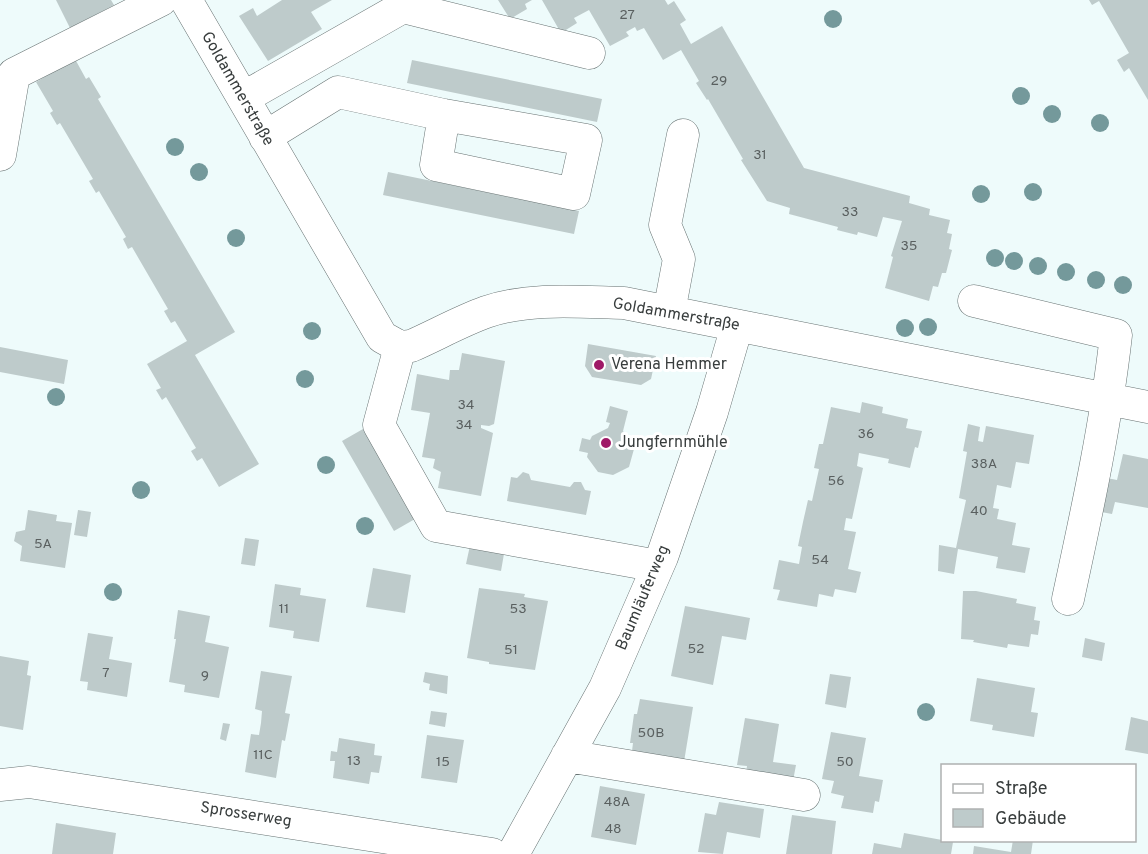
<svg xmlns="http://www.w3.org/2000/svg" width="1148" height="854" viewBox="0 0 1148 854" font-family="Overpass,sans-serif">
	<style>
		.building { fill: #becbcb }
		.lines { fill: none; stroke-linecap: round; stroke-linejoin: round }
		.minor-casing { stroke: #677272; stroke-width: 33 }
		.minor { stroke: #fff; stroke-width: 32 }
		.tree { fill: #74999b }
		.poi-dot { fill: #9f1967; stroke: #fff; stroke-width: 2 }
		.labels { text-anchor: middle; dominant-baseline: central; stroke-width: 6; stroke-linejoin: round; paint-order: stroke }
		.number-label { font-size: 14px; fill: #5a6060 }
		.street-label { font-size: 16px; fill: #383d3d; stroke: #fff }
		.poi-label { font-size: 16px; fill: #383d3d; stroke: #fff; text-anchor: start }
	</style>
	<rect width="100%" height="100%" fill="#eefbfb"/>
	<!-- building -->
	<path class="building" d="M56,0H111L114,5L70,28Z
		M282,0H332L311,12L322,29L268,61L239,16L253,8L257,16Z
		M498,0H532L525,4L527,9L510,19Z
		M542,0H665L668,5L674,1L686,20L680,24L691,44L722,26L804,168L910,196L909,203L930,209L929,215L950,220L947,233L952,234L949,249L952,250L946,273H942L938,287L933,286L929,301L885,288L893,257L891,256L902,221L883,217L877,237L858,232L857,235L837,230L838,227L789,214L790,208L767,201L741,160L743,159L708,99L707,100L696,83L699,81L681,50L663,60L644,28L637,31L635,27L626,32L629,36L610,46L589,10L574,18L577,23L561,33Z
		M1089,0H1148V100L1129,68L1124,72L1117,60L1129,53L1099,1L1092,5Z
		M75,59L86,79L89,77L101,97L98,99L235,332L195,355L259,464L219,487L202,458L197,461L191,451L196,448L166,397L162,400L156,390L161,388L147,364L187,341L175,321L171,323L164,311L168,309L132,247L128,249L123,239L126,237L99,191L96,193L89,181L93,179L60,123L57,125L50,113L53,111L36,82Z
		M412,60L602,99L597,122L407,83Z
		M388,172L579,211L574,234L383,195Z
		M588,344L656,356L651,379L641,385L592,377L585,366Z
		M0,347L68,360L64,384L0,372Z
		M462,353L505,361L494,424L489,426L481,425V428L493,433L481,496L438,488L441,472L433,468L435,459L422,457L430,413L411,410L417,374L449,380L450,370H459Z
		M862,402L883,407L882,413L908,419L906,428L922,431L918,448L915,447L910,468L888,463L889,459L859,453L857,466L863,468L852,519L846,518L844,530L856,532L848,569L861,572L856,593L835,589L833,597L819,594L817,607L777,600L780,590L773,589L779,560L799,564L802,547L798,546L803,522L808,500L812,501L819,469L814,468L819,444H823L831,407L860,413Z
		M610,406L628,411L623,431L634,449L629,467L613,475L598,472L587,457L588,453L579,451L582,438L590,440L592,436L608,428L610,423L606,422Z
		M968,424L980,427L978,441L983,442L986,426L1034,435L1029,464L1016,462L1011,488L997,485L993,508L999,509L997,519L1016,523L1012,545L1030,548L1025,573L996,568L998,557L958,549L954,574L938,571L939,545L956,548L966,500L959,498L967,452L963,451Z
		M363,429L415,519L394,531L342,441Z
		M1123,454L1148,459V508L1115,502L1112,514L1096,511L1102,477L1117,480Z
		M523,472L529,474L531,480L570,487L574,482H581L585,490L591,491L586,515L507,501L511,477L517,478Z
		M28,510L57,515L56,521L72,523L65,568L20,561L22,546L14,541L16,532L25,530Z
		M78,510L91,512L87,537L74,535Z
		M245,538L259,540L255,566L241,564Z
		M471,541L505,548L501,571L466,564Z
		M373,568L411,575L405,613L366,607Z
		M275,584L301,588L300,595L326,599L319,642L293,638L294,631L269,627Z
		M479,588L525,594L524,597L548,601L535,670L489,664V662L467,658Z
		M963,591H976L1017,599L1016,603L1036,607L1034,620L1040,621L1038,635L1031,634L1029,647L1008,644L1007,648L973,642L974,640L961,639Z
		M685,606L750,618L746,640L722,636L713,685L671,676Z
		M178,610L210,616L205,642L229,647L219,698L184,692L185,685L169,682L176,639H174Z
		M88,633L113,637L109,659L132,663L127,697L87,690L88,682L80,681Z
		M1085,638L1105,643L1102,661L1082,657Z
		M0,656L29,661L27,675L31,676L23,730L0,726Z
		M261,671L292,676L285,713L290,714L285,741L282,740L276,778L245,772L251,734L259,735L261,723L262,711L255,709Z
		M425,672L448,676L447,694L429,690L430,684L423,682Z
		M830,674L851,677L846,708L825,704Z
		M977,678L1035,688L1031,712L1038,713L1034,737L992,730L993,725L970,721Z
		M640,699L693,707L683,768L631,759L633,743H630L634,714H637Z
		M431,711L447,713L445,727L429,724Z
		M1131,717L1148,721V754L1125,750Z
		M745,718L779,724L773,762L796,765L792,786L745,779L747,766L737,765Z
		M223,723L230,724L226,741L220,739Z
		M831,732L866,738L859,776L883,780L879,802L875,801L873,813L841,808L844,796L831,793L834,781L822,779Z
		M427,735L464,740L457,783L421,778Z
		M339,738L375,744L374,755L382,756L379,773L371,772L369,784L333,778L335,761H330L331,751L337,752Z
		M600,786L645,794L636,845L591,837Z
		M719,802L764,809L760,838L727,832L723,854L698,852L705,813L716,815Z
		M792,815L836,821L832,854H786Z
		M56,823L116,833L113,854H52Z
		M904,833L953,842L951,854H872L874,843L901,848Z
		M1013,840H1033L1031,854H973L974,846L1011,852Z"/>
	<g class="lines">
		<!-- minor casing -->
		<g class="minor-casing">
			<path id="minor" d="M186,0L382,337L400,347L411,346C436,335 461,321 486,312C530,297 579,302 624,303L1148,407
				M243,98L403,7L589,53
				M265,137L338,92L444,115L586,140L574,194L436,165L444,115
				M0,155L14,74L161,0
				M974,301L1116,335C1106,424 1087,511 1068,599
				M669,312L679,259L665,225L683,135
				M400,347L379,425L436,526L658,566
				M567,756L804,795
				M0,785L29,782L492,854
				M513,854L605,688L662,557L712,412L737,326"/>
		</g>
		<!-- minor -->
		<use href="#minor" class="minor"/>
	</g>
	<!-- trees -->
	<g class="tree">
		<circle cx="833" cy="19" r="9"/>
		<circle cx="1021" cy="96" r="9"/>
		<circle cx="1052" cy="114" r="9"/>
		<circle cx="1100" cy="123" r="9"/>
		<circle cx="175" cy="147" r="9"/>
		<circle cx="199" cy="172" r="9"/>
		<circle cx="1033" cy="192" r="9"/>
		<circle cx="981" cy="194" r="9"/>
		<circle cx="236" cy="238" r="9"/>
		<circle cx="995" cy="258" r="9"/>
		<circle cx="1014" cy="261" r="9"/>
		<circle cx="1038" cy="266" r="9"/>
		<circle cx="1066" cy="272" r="9"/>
		<circle cx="1096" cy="280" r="9"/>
		<circle cx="1123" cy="285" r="9"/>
		<circle cx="928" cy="327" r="9"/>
		<circle cx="905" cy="328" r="9"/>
		<circle cx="312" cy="331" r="9"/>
		<circle cx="305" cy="379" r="9"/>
		<circle cx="56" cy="397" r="9"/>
		<circle cx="326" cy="465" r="9"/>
		<circle cx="141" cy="490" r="9"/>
		<circle cx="365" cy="526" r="9"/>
		<circle cx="113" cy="592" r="9"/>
		<circle cx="926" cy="712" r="9"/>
	</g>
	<!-- markers -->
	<g class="poi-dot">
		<circle cx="599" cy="365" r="6"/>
		<circle cx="606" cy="443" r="6"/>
	</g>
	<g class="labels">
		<!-- number labels -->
		<g class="number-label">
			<text x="627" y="15">27</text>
			<text x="719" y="81">29</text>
			<text x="760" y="155">31</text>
			<text x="850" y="212">33</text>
			<text x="909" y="246">35</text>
			<text x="466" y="405">34</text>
			<text x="464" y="425">34</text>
			<text x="866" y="434">36</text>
			<text x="984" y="464">38A</text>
			<text x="836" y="481">56</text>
			<text x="979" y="511">40</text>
			<text x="43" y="544">5A</text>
			<text x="820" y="560">54</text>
			<text x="284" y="609">11</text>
			<text x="518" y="609">53</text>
			<text x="696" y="649">52</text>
			<text x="511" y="650">51</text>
			<text x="106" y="673">7</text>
			<text x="205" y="676">9</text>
			<text x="651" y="733">50B</text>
			<text x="263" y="755">11C</text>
			<text x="354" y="761">13</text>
			<text x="443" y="762">15</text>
			<text x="845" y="762">50</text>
			<text x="617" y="802">48A</text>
			<text x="613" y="829">48</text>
		</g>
		<!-- street labels -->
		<g class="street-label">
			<text transform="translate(237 89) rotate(60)">Goldammerstraße</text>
			<text transform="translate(676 315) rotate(10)">Goldammerstraße</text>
			<text transform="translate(643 598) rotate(-67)">Baumläuferweg</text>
			<text transform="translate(246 815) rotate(9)">Sprosserweg</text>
		</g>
		<!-- poi labels -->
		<g class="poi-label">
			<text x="611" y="365">Verena Hemmer</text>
			<text x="618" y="443">Jungfernmühle</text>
		</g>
	</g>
	<!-- legend -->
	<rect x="941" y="764" width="195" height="78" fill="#ffffff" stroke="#afb1b1" stroke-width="1.5"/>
	<rect x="953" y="784" width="30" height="9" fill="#ffffff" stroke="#afb1b1" stroke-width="1.5"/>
	<text x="995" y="794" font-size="18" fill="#383d3d">Straße</text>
	<rect x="953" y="809" width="30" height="18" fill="#becbcb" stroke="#afb1b1" stroke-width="1.5"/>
	<text x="995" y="824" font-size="18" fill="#383d3d">Gebäude</text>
</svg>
